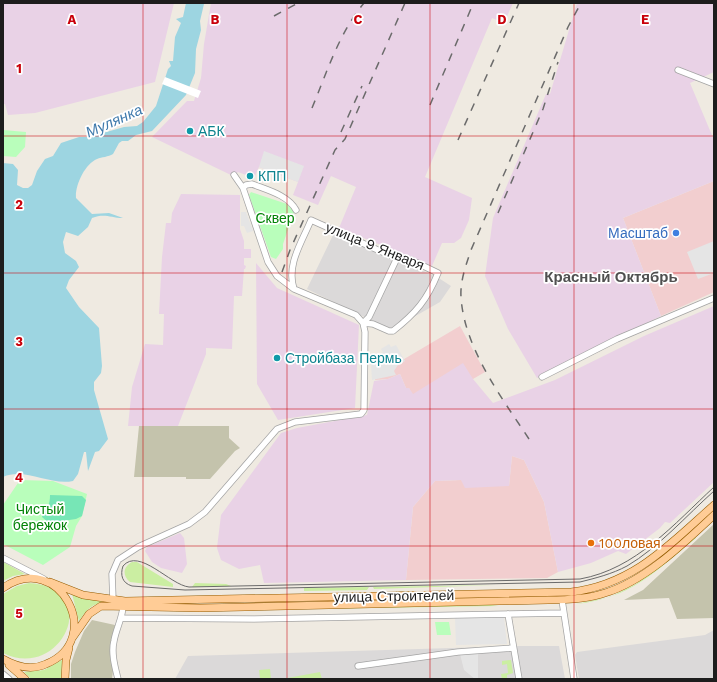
<svg xmlns="http://www.w3.org/2000/svg" width="717" height="682" viewBox="0 0 717 682" font-family="'Work Sans',sans-serif">
	<style>
		.residential { fill: #dbd9d9 }
		.commercial { fill: #f2cecf }
		.industrial { fill: #e9d2e6 }
		.construction { fill: #c4c3ac }
		.grass { fill: #cbeea2 }
		.park { fill: #b9febb }
		.pitch { fill: #77e6b6 }
		.parking { fill: #e5e5e5 }
		.water { fill: #9dd5e1 }
		.pier { fill: #fff }
		.lines { fill: none; stroke-linecap: round; stroke-linejoin: round }
		.minor-casing { stroke: #a4a4a4; stroke-width: 7 }
		.major-casing { stroke: #955c00; stroke-width: 8 }
		.minor { stroke: #fff; stroke-width: 5.5 }
		.major { stroke: #ffcc96; stroke-width: 7 }
		.tram { stroke: #6b6b6b; stroke-width: 1 }
		.rail { stroke: #6b6b6b; stroke-width: 1.5; stroke-dasharray: 8 8; stroke-linecap: butt }
		.grid { fill: none; stroke: #c9000a; stroke-width: 1; stroke-opacity: 0.55 }
		.culture-dot { fill: #0f9aa8; stroke: #fff; stroke-width: 1.5 }
		.shop-dot { fill: #3f7fe0; stroke: #fff; stroke-width: 1.5 }
		.food-dot { fill: #e8710a; stroke: #fff; stroke-width: 1.5 }
		.labels { text-anchor: middle; dominant-baseline: central; stroke-width: 3.5; stroke-linejoin: round; paint-order: stroke }
		.culture-label { font-size: 14px; fill: #0d838f; stroke: #fff; text-anchor: start }
		.park-label { font-size: 14px; fill: #028306; stroke: #fff }
		.shop-label { font-size: 14px; fill: #366cbe; stroke: #fff; text-anchor: end }
		.street-label { font-size: 14px; fill: #1d1d1d; stroke: #fff }
		.food-label { font-size: 14px; fill: #c56008; stroke: #fff; text-anchor: start }
		.water-label { font-size: 15px; font-style: italic; fill: #3f7aac; stroke: #fff }
		.neighbourhood-label { font-size: 15px; font-weight: bold; fill: #505050; stroke: #fff }
		.grid-label { font-size: 13px; text-anchor: middle; font-weight: bold; fill: #c9000a; stroke: #fff; stroke-width: 3.5; stroke-linejoin: round; paint-order: stroke }
	</style>
	<rect width="100%" height="100%" fill="#efeae1"/>
	<!-- residential -->
	<path class="residential" d="M335,231L437,277L451,286L440,302L391,330L307,289Z
		M714,630V679H579L575,655L577,652L705,635Z
		M516,646H559L565,679H175L188,656Z"/>
	<!-- commercial -->
	<path class="commercial" d="M714,181V292L661,316L623,218Z
		M460,326L485,372L473,379L412,395L409,388H406L400,374L388,379L375,380V371L394,365Z
		M512,456L524,460L544,502L558,572L547,578L406,580L413,507L435,481L461,480L509,486Z"/>
	<!-- industrial -->
	<path class="industrial" d="M3,3H174L155,82L35,113L8,115L5,104H3Z
		M211,3H513L504,23L492,18L425,177L472,198L469,220L461,238L454,243H442L432,266L339,228L356,187L331,176L318,205L293,195L298,182L259,167L254,178L238,172L233,176L152,137L187,101H194L201,78L204,44Z
		M577,3H714V72L690,83L714,140V181L623,218L661,316L537,378L508,329L485,276L493,218L546,94H550Z
		M181,194L240,195V229L244,241V249H251V258H244V265L246,266L245,269H244L242,296H234L232,349L206,348V354L178,426H128L132,387L145,344L163,345L164,314H159L162,257L166,223H171L172,213Z
		M256,263L277,288L359,325L355,408L278,420L257,384Z
		M714,306V482L670,523L665,522L660,528L626,554L618,551L591,563L558,572L544,502L524,460L512,456L509,486L465,488L461,480L435,481L413,507L406,580L264,583L260,565L239,569L221,560L217,548L221,515L281,433L297,428L367,415L374,381L388,379L400,374L406,388H409L413,394L463,363L473,379L493,403L555,380L644,336Z
		M180,533L184,538L187,564L182,573L161,568L152,562L145,551L147,547Z"/>
	<!-- construction -->
	<path class="construction" d="M139,426H229V438L240,448L235,451L210,479H186V477H134Z
		M714,524V618L677,619L669,598L624,600L643,590Z
		M92,620L115,625L110,649L113,671L112,679H71V664L75,652L84,631Z"/>
	<!-- grass -->
	<path class="grass" d="M695,537L696,538C655,572 631,598 576,604L610,597L636,584Z
		M3,562L5,563L25,574L13,576L3,581Z
		M132,562H137L173,584V587L130,582C122,575 123,567 132,562Z
		M29,583C105,588 61,682 3,653V594L17,586Z
		M195,583L226,584L231,586L192,587Z
		M495,585L374,589L373,587Z
		M369,587L367,590L304,591V588Z
		M72,594L122,603C99,602 92,601 79,621Z
		M491,605L498,606L305,609Z
		M62,660L61,679H31L24,672L44,670Z
		M511,660L513,673L507,675V679H502L501,674L508,673L507,664L502,665V661Z
		M270,669L271,679H260L259,670Z
		M320,672L322,679H282Z"/>
	<!-- park -->
	<path class="park" d="M3,130L26,132L25,147L16,157L3,156Z
		M251,192L287,204L294,212L283,244V249L276,259L271,257L249,195Z
		M20,480L53,481L87,494L82,516L76,526L70,547L43,565L3,544V505Z
		M435,622H449L451,635H437Z"/>
	<!-- pitch -->
	<path class="pitch" d="M50,495L82,496L86,500L82,516L76,519L49,523L42,517C44,507 50,510 50,495Z"/>
	<!-- parking -->
	<path class="parking" d="M264,151L304,166L298,182L259,167Z
		M241,212H246L253,231L247,233L244,226H241Z
		M714,241V273L698,279L687,252Z
		M389,344L391,347L396,345L405,361L398,365L394,371L396,375L372,380L371,364L376,361L374,357L383,352L381,349Z
		M504,617L507,644L456,645L455,618Z
		M478,652V679H475L464,670L460,654Z"/>
	<!-- water -->
	<path class="water" d="M186,3L204,4L200,21L201,30L196,49L195,73L186,95L152,131L136,135L128,141H122L119,143L113,154C108,157 102,157 97,159C85,164 75,185 76,198L92,214L109,213L123,218C110,218 105,213 92,218L88,227L78,236L66,232L63,242L65,253L76,261L79,267L69,280L66,288L79,307L99,328L102,366L101,373L94,382V390L108,439L99,451L95,452L88,471L86,452H84L78,474L73,481C50,486 25,467 3,477V163L13,164L18,170L17,185L23,188H28L32,185L37,171L45,159L53,156L61,143L79,137H89L124,127L137,126L143,122L156,106L168,69L171,66L169,61H173L175,37L181,23L176,19L183,17Z"/>
	<!-- pier -->
	<path class="pier" d="M165,77L201,91L198,98L162,84Z"/>
	<g class="lines">
		<!-- minor casing -->
		<g class="minor-casing">
			<path id="minor" d="M678,70L714,84
				M243,188L246,185L252,184C267,190 288,195 296,210
				M294,289C286,265 302,242 311,220L389,255L411,260L438,273C427,300 416,313 393,331H389L373,324L363,323
				M363,323L369,317L397,258
				M542,377L617,339L714,298
				M3,558L44,579
				M113,600L112,574L118,560L138,547L189,524L205,512L277,429L295,422L361,414L364,410L365,332L363,323L356,315L294,289L277,276L268,262L243,188L234,175
				M562,600L574,679
				M508,614L519,679
				M122,618L254,619L564,613
				M358,666L458,652L513,648
				M3,674L9,679
				M118,679C115,667 111,653 114,641C116,629 122,619 123,607"/>
		</g>
		<!-- major casing -->
		<g class="major-casing">
			<path id="major" d="M50,582L83,595L125,601L571,592C633,585 670,544 714,505
				M3,588C60,549 106,640 46,664C31,671 17,667 3,659
				M73,637L89,614L101,606L200,608L548,600C567,600 587,599 605,593C645,581 684,543 714,515
				M9,665L25,679
				M65,679L66,660L69,648"/>
		</g>
		<!-- minor -->
		<use href="#minor" class="minor"/>
		<!-- major -->
		<use href="#major" class="major"/>
		<!-- tram -->
		<path class="tram" d="M714,487C674,524 636,569 580,579L189,587C170,585 139,547 123,566C120,575 122,583 132,586L185,590L580,582C596,578 612,574 627,566C658,548 687,515 714,491"/>
		<!-- rail -->
		<path class="rail" d="M274,16L298,3
			M430,105L473,4
			M312,108C327,72 339,33 364,3
			M341,132L362,86
			M458,140L519,3
			M498,213L543,109L558,62
			M282,272L290,250L335,150L345,139L405,3
			M529,439C502,398 464,348 461,297C460,281 466,265 471,250L568,27L581,3"/>
	</g>
	<!-- grid -->
	<path class="grid" d="M143,3V679M287,3V679M430,3V679M574,3V679M3,136H714M3,273H714M3,409H714M3,546H714"/>
	<!-- markers -->
	<g class="culture-dot">
		<circle cx="190" cy="131" r="4"/>
		<circle cx="250" cy="176" r="4"/>
		<circle cx="277" cy="358" r="4"/>
	</g>
	<circle class="shop-dot" cx="676" cy="233" r="4"/>
	<circle class="food-dot" cx="591" cy="543" r="4"/>
	<g class="labels">
		<!-- culture labels -->
		<g class="culture-label">
			<text x="198" y="131">АБК</text>
			<text x="258" y="176">КПП</text>
			<text x="285" y="358">Стройбаза Пермь</text>
		</g>
		<!-- park labels -->
		<g class="park-label">
			<text x="275" y="218">Сквер</text>
			<text x="40" y="509">Чистый<tspan x="40" dy="16">бережок</tspan></text>
		</g>
		<!-- shop labels -->
		<g class="shop-label">
			<text x="668" y="233">Масштаб</text>
		</g>
		<!-- street labels -->
		<g class="street-label">
			<text transform="translate(375 246) rotate(22)">улица 9 Января</text>
			<text transform="translate(394 596) rotate(-1)">улица Строителей</text>
		</g>
		<!-- food labels -->
		<g class="food-label">
			<text x="599" y="543">100ловая</text>
		</g>
		<!-- water labels -->
		<g class="water-label">
			<text transform="translate(114 121) rotate(-24)">Мулянка</text>
		</g>
		<!-- neighbourhood labels -->
		<g class="neighbourhood-label">
			<text x="611" y="277">Красный Октябрь</text>
		</g>
	</g>
	<g class="grid-label">
		<text x="72" y="24">A</text>
		<text x="215" y="24">B</text>
		<text x="358" y="24">C</text>
		<text x="502" y="24">D</text>
		<text x="645" y="24">E</text>
		<text x="19" y="73">1</text>
		<text x="19" y="209">2</text>
		<text x="19" y="346">3</text>
		<text x="19" y="482">4</text>
		<text x="19" y="618">5</text>
	</g>
	<!-- border -->
	<rect width="717" height="682" fill="none" stroke="#1d1d1d" stroke-width="8"/>
</svg>
